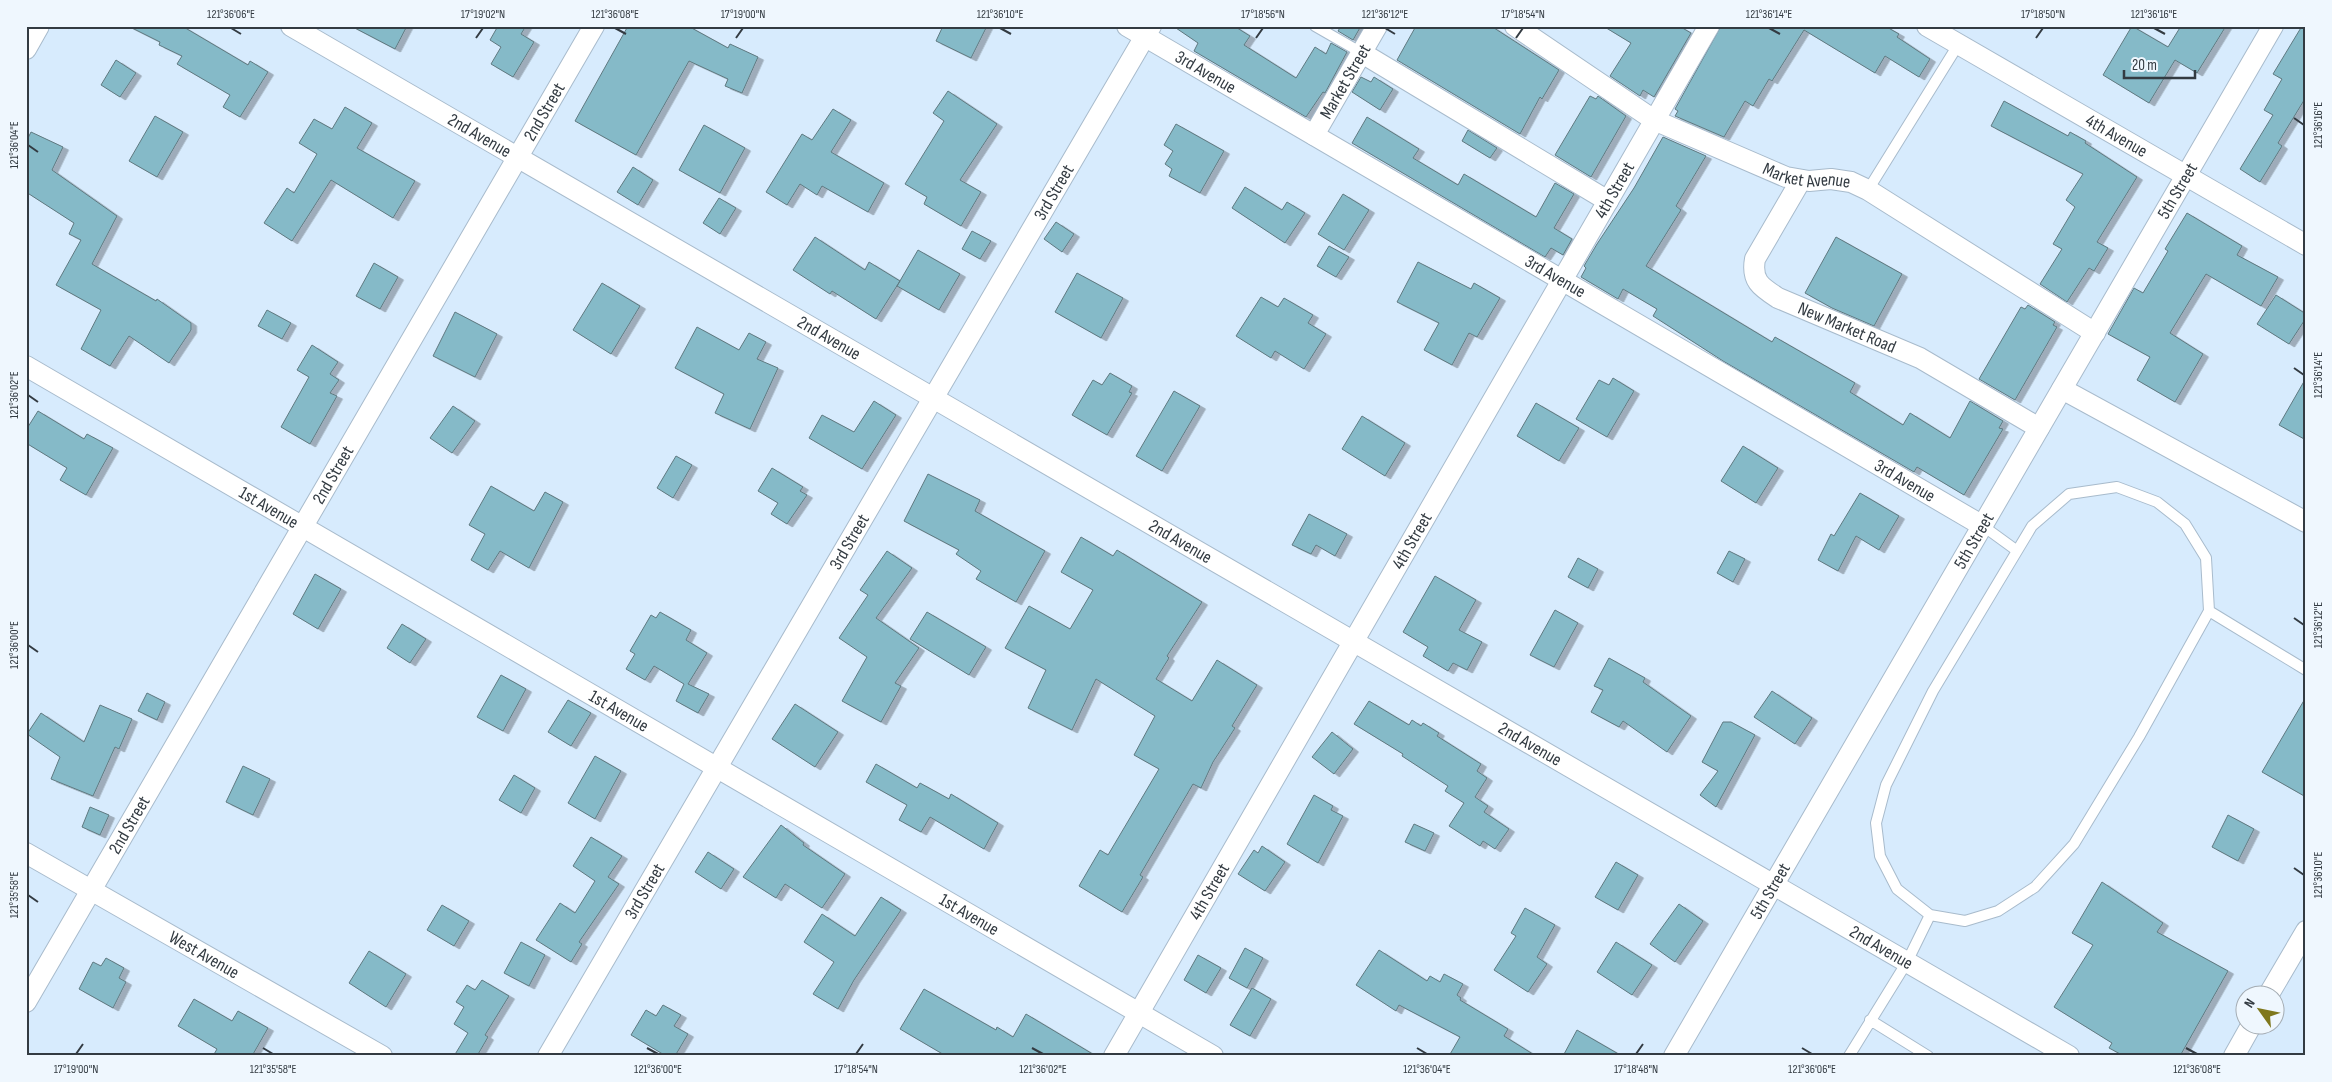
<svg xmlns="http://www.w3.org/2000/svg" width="2332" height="1082" viewBox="0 0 2332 1082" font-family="'Sofia Sans Condensed',sans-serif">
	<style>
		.building { fill: #85bac8; stroke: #5f7980; filter: url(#shadow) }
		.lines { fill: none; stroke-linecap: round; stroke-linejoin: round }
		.lane-casing { stroke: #a8bbcc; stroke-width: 12 }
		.street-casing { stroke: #a8bbcc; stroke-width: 22 }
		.lane { stroke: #fff; stroke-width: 10 }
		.street { stroke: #fff; stroke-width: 20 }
		.ticks { fill: none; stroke: #333b42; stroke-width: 2 }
		.labels { text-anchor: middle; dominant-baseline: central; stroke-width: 5; stroke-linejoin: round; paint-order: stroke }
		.street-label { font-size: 18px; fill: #333b42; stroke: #eff7fe }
		.neatline { fill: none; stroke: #333b42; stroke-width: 2 }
		.ticks-label { font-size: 12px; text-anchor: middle; fill: #333b42 }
	</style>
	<defs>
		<filter id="shadow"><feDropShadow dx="5.5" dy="3" stdDeviation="0" flood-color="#0004"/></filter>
	</defs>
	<rect width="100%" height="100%" fill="#d7ebfd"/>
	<!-- building -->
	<path class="building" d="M128,26H182L248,65L250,61L268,72L240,117L223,107L230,95L177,64L182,56L159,45L160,42Z
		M351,26H407L395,49Z
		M498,26H526L521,34L534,42L513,77L491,64L501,47L490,40Z
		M628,26H688L728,48L730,44L758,57L742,93L725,86L728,79L689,61L636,155L575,121Z
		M943,26H987L971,58L936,41Z
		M1173,26H1234L1250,36L1244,45L1296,78L1315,47L1326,54L1331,43L1347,52L1325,93L1323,92L1306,117L1194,51L1198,43Z
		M1341,26H1361L1353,40L1338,31Z
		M1416,26H1491L1559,70L1542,99L1540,97L1520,134L1397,60Z
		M1603,26H1679L1691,33L1654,97L1643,90L1640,96L1610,76L1631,43Z
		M1721,26H1885L1899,34L1897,37L1930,59L1919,77L1885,56L1875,73L1804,30L1772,81L1769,79L1753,106L1745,101L1724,137L1675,116L1678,111L1675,109Z
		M2132,26L2168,47L2181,26H2226L2197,73L2175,60L2149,103L2103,75Z
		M2302,26H2306V97L2278,143L2282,146L2260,182L2240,169L2273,115L2264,110L2282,79L2273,74Z
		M116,60L136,73L120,97L101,85Z
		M1361,77L1371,82L1374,77L1393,89L1380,110L1352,92Z
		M948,91L997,124L960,180L981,192L961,226L924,204L927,197L905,184L944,121L933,113Z
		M1590,96L1596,99L1598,96L1626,116L1591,177L1555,155Z
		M2004,101L2068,136L2070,132L2086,141L2085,143L2137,177L2097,242L2108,248L2094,271L2089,268L2067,302L2040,284L2062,249L2053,244L2075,207L2066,200L2083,174L1991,126Z
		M345,107L372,123L357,148L415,181L393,218L331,180L292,241L264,223L287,188L294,193L317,154L299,143L314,119L332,129Z
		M833,109L851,120L831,152L884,183L868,212L822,186L817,195L800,184L787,205L766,192L802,134L812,140Z
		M155,116L183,132L157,177L129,161Z
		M1367,117L1419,149L1413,158L1458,185L1464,174L1536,217L1555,183L1574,194L1554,228L1572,239L1563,255L1551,248L1545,257L1352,143Z
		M1176,124L1224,151L1200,193L1169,176L1172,169L1165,164L1173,151L1164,145Z
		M704,125L745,148L720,193L679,170Z
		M1468,130L1497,148L1490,158L1462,141Z
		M31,132L63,147L52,170L117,216L92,264L156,301L157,299L191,323V330L169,363L129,336L110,366L81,349L101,310L56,285L81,240L69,234L74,223L26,192V142Z
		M1663,137L1706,156L1676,206L1681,210L1646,266L1772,342L1775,337L1855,383L1850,392L1903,425L1910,413L1950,438L1970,401L2003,421L1999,428L2003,429L1964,495L1917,467L1914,472L1723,361L1653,316L1657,309L1623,289L1618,299L1581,277L1586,268L1584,266L1597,244L1634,188Z
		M633,167L653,180L638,205L617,192Z
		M1245,187L1282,210L1287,202L1305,213L1285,243L1232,208Z
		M1343,194L1369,210L1344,250L1318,234Z
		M719,198L736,208L720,234L703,223Z
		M2187,213L2242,246L2237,255L2278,277L2261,306L2206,274L2170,333L2203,354L2175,402L2137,380L2150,357L2108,334L2134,288L2143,293L2168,251L2165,249Z
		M1056,222L1074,234L1062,252L1044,239Z
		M972,231L991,241L980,259L962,249Z
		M815,237L865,270L869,262L900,281L876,319L832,291L830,294L793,270Z
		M1836,237L1902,274L1874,326L1832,308L1805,293Z
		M1329,246L1349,257L1336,277L1317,266Z
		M918,250L960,274L939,310L897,286Z
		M1418,262L1471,289L1474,283L1500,298L1477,337L1469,333L1452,365L1424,350L1439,323L1397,302Z
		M374,263L398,277L380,309L356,296Z
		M1077,273L1123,298L1101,338L1055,312Z
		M602,283L640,306L611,354L573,330Z
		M2276,295L2306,314V318L2289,344L2257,324Z
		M1261,297L1278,307L1284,298L1313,315L1308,323L1326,334L1304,369L1275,351L1271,358L1236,336Z
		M2028,305L2055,322L2053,325L2057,327L2015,400L1979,379L2021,307L2025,309Z
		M267,310L291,323L282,339L258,326Z
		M455,312L497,334L475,377L433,356Z
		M697,327L739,350L749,333L766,342L757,359L778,368L750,429L715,413L724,394L675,368Z
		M312,345L338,362L330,374L339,380L330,393L337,396L310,444L281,427L309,377L297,370Z
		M1110,373L1132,386L1129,392L1132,393L1107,435L1072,415L1093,380L1102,385Z
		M1613,378L1634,391L1607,437L1576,419L1599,380L1609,385Z
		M2306,378V440L2279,425Z
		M1174,391L1200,406L1162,471L1136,456Z
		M874,401L896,415L862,469L809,438L822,415L854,432Z
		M1536,403L1579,428L1559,461L1517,436Z
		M453,406L475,421L452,453L430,438Z
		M38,411L84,439L87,434L113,448L86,495L60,480L67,468L26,443V430Z
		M1362,416L1405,443L1385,476L1342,449Z
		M1743,446L1778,468L1756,503L1721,481Z
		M676,456L692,465L673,498L657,488Z
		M772,468L803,487L800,491L807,495L787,524L771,514L778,503L758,491Z
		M928,474L980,500L975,511L1045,551L1016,602L976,579L981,571L956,554L959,550L904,521Z
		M491,486L534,511L545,492L563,502L529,568L500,551L488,570L471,560L485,534L469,525Z
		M1860,493L1899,516L1879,550L1856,536L1838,571L1818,560L1831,534L1834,536Z
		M1309,514L1347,534L1335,556L1316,545L1311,554L1292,545Z
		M1081,537L1113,556L1117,550L1202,602L1167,656L1169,658L1156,679L1192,701L1217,660L1257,685L1232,726L1235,728L1213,762L1201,788L1193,784L1140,875L1143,877L1122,912L1079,886L1100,850L1108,855L1159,769L1134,755L1155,716L1096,679L1072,730L1028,708L1046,670L1005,648L1029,606L1070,629L1093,590L1061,572Z
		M887,551L912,568L876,618L919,648L895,683L901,686L881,722L842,701L867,657L839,638L868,595L860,590Z
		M1729,551L1745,559L1733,582L1717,573Z
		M1578,558L1598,569L1588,588L1568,577Z
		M315,574L341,589L318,629L293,614Z
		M1435,576L1476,600L1459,630L1482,642L1467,670L1453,663L1448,671L1423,656L1428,647L1403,632Z
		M1555,610L1578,623L1554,667L1530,655Z
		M660,612L691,630L686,640L707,653L688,684L709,694L698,713L676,701L684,684L654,666L645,680L626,669L635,654L630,651L651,615L656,618Z
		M927,612L986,647L969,675L910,639Z
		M402,624L426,639L410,663L387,648Z
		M1609,658L1645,678L1643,682L1691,716L1667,752L1623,721L1619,727L1591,712L1603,690L1594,686Z
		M501,675L526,689L503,731L477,717Z
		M1772,691L1812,718L1795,744L1754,717Z
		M147,693L165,702L157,720L138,711Z
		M2306,697V797L2262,772Z
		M568,700L591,713L571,746L548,732Z
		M1369,701L1409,725L1412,720L1421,726L1423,723L1439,733L1437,736L1481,764L1477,771L1487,778L1475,797L1488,806L1484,812L1509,829L1495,849L1483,841L1480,846L1449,826L1464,803L1445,791L1448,786L1402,756L1403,754L1354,724Z
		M795,704L838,732L815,767L772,739Z
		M100,705L132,719L119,749L115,747L93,796L51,779L60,757L27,734L41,713L84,742Z
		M1723,722H1731L1755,735L1716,807L1700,795L1718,771L1702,762Z
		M1332,732L1353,749L1334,774L1312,757Z
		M595,756L621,771L595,819L568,803Z
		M876,764L917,788L920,783L949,799L951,794L998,823L984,849L930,817L921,832L899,820L907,805L866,782Z
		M243,766L270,779L253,815L226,802Z
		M514,775L535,788L521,813L499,800Z
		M1314,795L1333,806L1331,810L1343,816L1318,863L1287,844Z
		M90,807L109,815L100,835L82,827Z
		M2228,815L2254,829L2238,861L2212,847Z
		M1414,824L1434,833L1425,851L1405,842Z
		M781,825L804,843L803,845L845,874L822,908L785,884L776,898L743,877Z
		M591,837L622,856L608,877L619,884L579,942L582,944L571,962L536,940L560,903L575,913L595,881L573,866Z
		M1262,846L1285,862L1265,891L1238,874L1254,850L1258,853Z
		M708,852L734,869L721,889L695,872Z
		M1616,862L1638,875L1618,910L1595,897Z
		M2102,882L2163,923L2157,932L2228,971L2180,1056H2124L2109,1048L2112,1043L2054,1007L2093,945L2072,933Z
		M881,897L901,910L854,980L838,1009L813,994L834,962L804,942L822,914L855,936Z
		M1679,904L1703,921L1675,962L1650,944Z
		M442,905L469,921L454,946L427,930Z
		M1525,908L1555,925L1537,957L1547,964L1528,992L1494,970L1516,936L1511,933Z
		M521,942L545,955L529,986L504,973Z
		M1616,942L1652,965L1632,995L1597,972Z
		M1245,948L1263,958L1247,988L1229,978Z
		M1379,950L1427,981L1430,976L1440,982L1444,974L1463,984L1457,995L1461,998L1460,1000L1508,1029L1504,1036L1536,1056H1449L1460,1037L1399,1005L1396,1011L1356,985Z
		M369,951L406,974L386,1007L349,983Z
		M1198,955L1221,968L1206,993L1184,980Z
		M106,958L124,968L119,978L126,982L113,1008L79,989L93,962L101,966Z
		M482,980L509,996L485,1035L488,1037L477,1056H454L468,1033L454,1024L464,1007L456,1002L467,985L475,990Z
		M1252,988L1271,999L1250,1036L1230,1025Z
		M924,989L996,1030L997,1027L1013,1037L1026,1014L1096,1056H946L900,1029Z
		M194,999L232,1021L238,1011L268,1028L252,1056H213L217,1049L178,1026Z
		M663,1005L681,1015L674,1026L688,1034L675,1056H666L631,1035L646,1010L656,1016Z
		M1577,1030L1622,1056H1563Z"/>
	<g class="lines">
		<!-- lane casing -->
		<g class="lane-casing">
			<path id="lane" d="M1315,26L1362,53
				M1868,190L1958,45
				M1983,526L2016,550
				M1930,915L1965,921L1998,911L2035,887L2074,844L2139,737L2209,611
				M1870,1020L1928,1056
				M1849,1056L1907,962L1930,915L1897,889L1880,856L1876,823L1886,785L1933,691L2032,526L2069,494L2117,487L2157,502L2185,524L2206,558L2209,611L2306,670"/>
		</g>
		<!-- street casing -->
		<g class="street-casing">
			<g id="street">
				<path id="s1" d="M291,26L2069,1056"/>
				<path id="s2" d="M1127,26L1983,526"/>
				<path id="s3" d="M1515,26L1654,120L1786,177L1809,181L1831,179L1851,182L1868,190L2095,333"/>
				<path id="s4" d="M1927,26L2306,245"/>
				<path d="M26,49L39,26"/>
				<path d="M1362,53L1608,201"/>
				<path id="s5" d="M1314,135L1377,26"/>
				<path id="s6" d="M1801,180L1755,259C1751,281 1761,287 1778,298L1920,358L2039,428"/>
				<path id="s7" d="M26,366L1213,1056"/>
				<path d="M2062,389L2306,522"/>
				<path id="s8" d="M26,853L382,1056"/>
				<path d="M2269,994L2306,931"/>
				<path id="s9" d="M26,1002L594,26"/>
				<path id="s10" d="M548,1056L1151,26"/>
				<path id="s11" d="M1114,1056L1709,26"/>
				<path id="s12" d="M1674,1056L2273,26"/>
				<path d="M2234,1056L2252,1024"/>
			</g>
		</g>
		<!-- lane -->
		<use href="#lane" class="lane"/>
		<!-- street -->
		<use href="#street" class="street"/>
	</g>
	<!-- ticks -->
	<path class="ticks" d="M231,28L241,34M615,28L626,34M1000,28L1011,34M1385,28L1395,34M1769,28L1780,34M2154,28L2165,34M476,38L483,28M736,38L743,28M1256,38L1263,28M1516,38L1523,28M2036,38L2043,28M2294,118L2304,125M28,145L38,152M2294,368L2304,375M28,395L38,402M2294,618L2304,625M28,645L38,652M2294,868L2304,875M28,895L38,902M263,1048L273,1054M647,1048L658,1054M1032,1048L1043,1054M1417,1048L1427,1054M1802,1048L1812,1054M2186,1048L2197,1054M76,1054L83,1044M856,1054L863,1044M1636,1054L1643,1044"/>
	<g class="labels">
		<!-- street labels -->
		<g class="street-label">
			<text stroke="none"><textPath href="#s2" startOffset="91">3rd Avenue</textPath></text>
			<text stroke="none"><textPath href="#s5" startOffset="62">Market Street</textPath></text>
			<text stroke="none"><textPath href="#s9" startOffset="1030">2nd Street</textPath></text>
			<text stroke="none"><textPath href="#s1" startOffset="218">2nd Avenue</textPath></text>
			<text stroke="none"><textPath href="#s4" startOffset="219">4th Avenue</textPath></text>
			<text stroke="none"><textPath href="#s3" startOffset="332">Market Avenue</textPath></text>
			<text stroke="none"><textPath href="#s11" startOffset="1000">4th Street</textPath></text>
			<text stroke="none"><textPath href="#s10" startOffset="1001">3rd Street</textPath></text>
			<text stroke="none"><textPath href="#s12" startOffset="1001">5th Street</textPath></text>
			<text stroke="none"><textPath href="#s2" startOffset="496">3rd Avenue</textPath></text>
			<text stroke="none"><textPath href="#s6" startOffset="216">New Market Road</textPath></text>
			<text stroke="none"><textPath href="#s1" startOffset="622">2nd Avenue</textPath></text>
			<text stroke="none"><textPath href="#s9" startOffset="610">2nd Street</textPath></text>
			<text stroke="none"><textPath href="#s2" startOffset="901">3rd Avenue</textPath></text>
			<text stroke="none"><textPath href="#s7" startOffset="281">1st Avenue</textPath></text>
			<text stroke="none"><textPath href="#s10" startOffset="596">3rd Street</textPath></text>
			<text stroke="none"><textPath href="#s1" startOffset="1028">2nd Avenue</textPath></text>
			<text stroke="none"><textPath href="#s11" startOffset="595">4th Street</textPath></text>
			<text stroke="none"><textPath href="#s12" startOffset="596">5th Street</textPath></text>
			<text stroke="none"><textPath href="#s7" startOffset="686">1st Avenue</textPath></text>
			<text stroke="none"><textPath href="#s1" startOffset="1432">2nd Avenue</textPath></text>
			<text stroke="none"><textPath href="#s9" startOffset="205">2nd Street</textPath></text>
			<text stroke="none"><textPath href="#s10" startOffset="191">3rd Street</textPath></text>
			<text stroke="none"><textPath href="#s12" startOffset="191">5th Street</textPath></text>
			<text stroke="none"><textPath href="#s11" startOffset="190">4th Street</textPath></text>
			<text stroke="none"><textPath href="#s7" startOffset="1091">1st Avenue</textPath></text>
			<text stroke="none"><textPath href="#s1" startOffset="1838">2nd Avenue</textPath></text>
			<text stroke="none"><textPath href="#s8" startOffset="205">West Avenue</textPath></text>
		</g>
	</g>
	<!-- border -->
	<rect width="2332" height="1082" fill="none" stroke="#eff7fe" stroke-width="55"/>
	<!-- north arrow -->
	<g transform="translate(2260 1010) rotate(303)"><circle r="24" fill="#eff7fe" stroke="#a4acb3"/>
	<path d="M0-4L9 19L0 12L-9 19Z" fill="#7f781d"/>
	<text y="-8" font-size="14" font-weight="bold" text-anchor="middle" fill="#333b42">N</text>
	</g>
	<!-- scale -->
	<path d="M2124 70v8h71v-8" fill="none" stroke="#333b42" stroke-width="2.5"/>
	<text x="2132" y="70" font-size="15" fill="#333b42" stroke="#eff7fe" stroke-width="4" paint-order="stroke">20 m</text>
	<rect x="28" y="28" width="2276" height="1026" class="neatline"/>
	<g class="ticks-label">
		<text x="231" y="18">121°36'06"E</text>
		<text x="483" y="18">17°19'02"N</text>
		<text x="615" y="18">121°36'08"E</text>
		<text x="743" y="18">17°19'00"N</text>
		<text x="1000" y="18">121°36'10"E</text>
		<text x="1263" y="18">17°18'56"N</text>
		<text x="1385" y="18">121°36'12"E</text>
		<text x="1523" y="18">17°18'54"N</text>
		<text x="1769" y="18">121°36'14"E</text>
		<text x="2043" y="18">17°18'50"N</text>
		<text x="2154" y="18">121°36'16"E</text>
		<text transform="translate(2318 125) rotate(-90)" y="4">121°36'16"E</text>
		<text transform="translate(14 145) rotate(-90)" y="4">121°36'04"E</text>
		<text transform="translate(2318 375) rotate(-90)" y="4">121°36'14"E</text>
		<text transform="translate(14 395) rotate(-90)" y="4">121°36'02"E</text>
		<text transform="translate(2318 625) rotate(-90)" y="4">121°36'12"E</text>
		<text transform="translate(14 645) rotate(-90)" y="4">121°36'00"E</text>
		<text transform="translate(2318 875) rotate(-90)" y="4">121°36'10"E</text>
		<text transform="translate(14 895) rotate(-90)" y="4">121°35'58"E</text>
		<text x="76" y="1073">17°19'00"N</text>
		<text x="273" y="1073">121°35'58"E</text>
		<text x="658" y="1073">121°36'00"E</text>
		<text x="856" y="1073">17°18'54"N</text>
		<text x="1043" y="1073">121°36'02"E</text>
		<text x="1427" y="1073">121°36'04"E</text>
		<text x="1636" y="1073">17°18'48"N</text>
		<text x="1812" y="1073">121°36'06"E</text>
		<text x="2197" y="1073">121°36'08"E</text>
	</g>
</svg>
